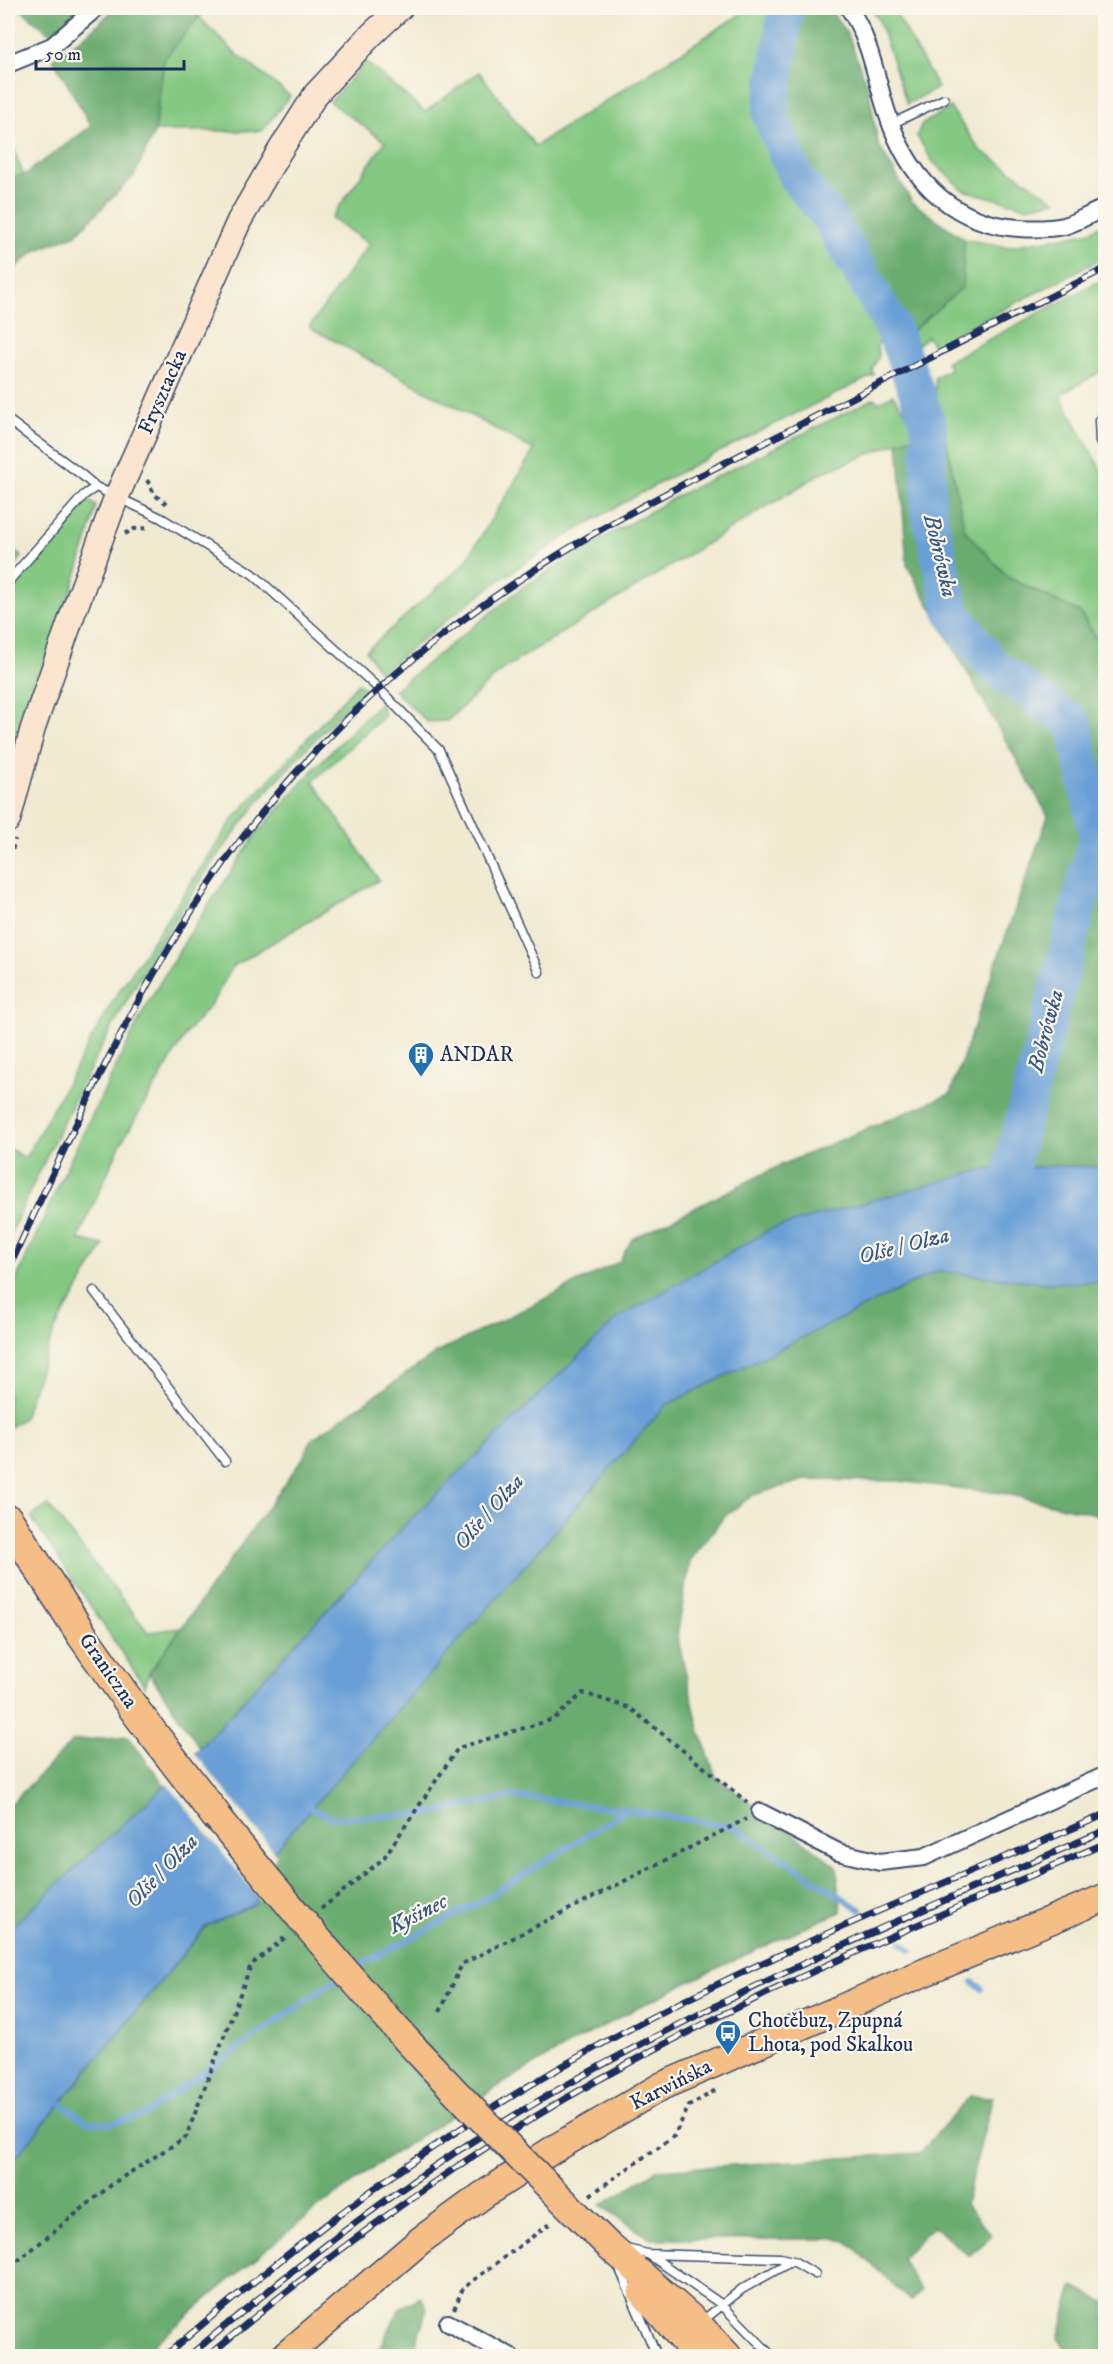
<svg xmlns="http://www.w3.org/2000/svg" width="1113" height="2364" viewBox="0 0 1113 2364" font-family="'IM FELL DW Pica',serif">
	<style>
		.green { fill: #84c882; stroke: #507c70; stroke-width: 1.5 }
		.forest { fill: #6bac70; stroke: #436e67; stroke-width: 1.5 }
		.water { fill: #699fd6; stroke: #42679a; stroke-width: 1.5 }
		.pier { fill: #f0ead1 }
		.lines { fill: none; stroke-linecap: round; stroke-linejoin: round }
		.stream { stroke: #699fd6; stroke-width: 6 }
		.river { stroke: #699fd6; stroke-width: 36 }
		.lane-casing { stroke: #3b4b6f; stroke-width: 11 }
		.street-casing { stroke: #3b4b6f; stroke-width: 20 }
		.secondary-casing { stroke: #3b4b6f; stroke-width: 27 }
		.primary-casing { stroke: #3b4b6f; stroke-width: 30 }
		.highway-casing { stroke: #3b4b6f; stroke-width: 33 }
		.path { stroke: #3b4b6f; stroke-width: 4; stroke-dasharray: 4.5 4.5; stroke-linecap: butt }
		.lane { stroke: #fff; stroke-width: 8 }
		.street { stroke: #fff; stroke-width: 16 }
		.secondary { stroke: #fbe5cf; stroke-width: 24 }
		.primary { stroke: #f6be87; stroke-width: 27 }
		.highway { stroke: #f6be87; stroke-width: 30 }
		.rail-casing { stroke: #1b2f5e; stroke-width: 7 }
		.rail { stroke: #fbf7ec; stroke-width: 4.5; stroke-dasharray: 14; stroke-linecap: butt }
		.primary-bridge-casing { stroke: #3b4b6f; stroke-width: 30; stroke-linecap: butt }
		.primary-bridge { stroke: #f6be87; stroke-width: 27 }
		.labels { text-anchor: middle; dominant-baseline: central; stroke-width: 4.5; stroke-linejoin: round; paint-order: stroke }
		.street-label { font-size: 21px; fill: #1b2f5e; stroke: #fbf7ec }
		.poi-label { font-size: 21px; fill: #1b2f5e; stroke: #fbf7ec; text-anchor: start }
		.water-label { font-size: 22px; font-style: italic; fill: #365688; stroke: #fbf7ec }
	</style>
	<rect width="100%" height="100%" fill="#fbf7ec"/>
	<filter id="ink" filterUnits="userSpaceOnUse"><feTurbulence type="fractalNoise" baseFrequency=".0167" numOctaves="2"/><feDisplacementMap in="SourceGraphic" scale="12" xChannelSelector="R" yChannelSelector="G"/><feConvolveMatrix kernelMatrix="1 2 1 2 8 2 1 2 1" color-interpolation-filters="sRGB"/></filter>
	<filter id="wash" filterUnits="userSpaceOnUse"><feTurbulence type="fractalNoise" baseFrequency=".008" numOctaves="4" result="noise"/><feDisplacementMap in="SourceGraphic" scale="24" xChannelSelector="R" yChannelSelector="G"/><feGaussianBlur stdDeviation="1.35" result="paint"/><feColorMatrix in="noise" values="0 0 0 0 0 0 0 0 0 0 0 0 0 0 0 0 0 1.4 0 .05"/><feComposite in="paint" operator="in"/></filter>
	<g filter="url(#wash)">
		<rect width="100%" height="100%" fill="#f0ead1"/>
		<!-- green -->
		<path class="green" d="M188,8H210L199,17L232,50L290,96L262,131H155L164,59L198,17Z
			M750,8H775L758,112L773,160L821,222L881,323L883,335L877,346L879,356L872,370L874,375C749,437 617,498 503,578C460,608 421,641 380,673L366,651L464,564L534,450L309,327L369,244L331,218L385,142L330,102L366,62L425,112L479,72L535,146Z
			M871,8H893L938,88L907,104L879,21Z
			M950,107L979,149L1056,201L1026,207L963,190L932,161L917,136L921,125Z
			M8,134L24,176L8,178Z
			M1105,223V257L933,346L927,336L918,345L911,332L962,287L964,239L1006,247L1087,233Z
			M1105,278V369L1060,395L1105,477V653L1080,612L1009,578L965,531L943,425L823,472L503,669L447,721L427,722L394,690L523,587L590,546L677,496L875,398L878,403L893,395L909,417L936,405L935,377L950,369L946,362Z
			M88,500L96,506L89,535L8,790V590Z
			M8,547L22,557L8,573Z
			M358,683L365,689C322,732 278,775 242,823C145,951 74,1095 8,1239V1148L25,1158L114,999L234,818Z
			M380,702L385,715L313,781L379,880L233,966L212,1003L188,1031L121,1143L78,1239L104,1245L54,1331L23,1418L8,1428V1298L67,1166L147,1004L192,930L257,833L313,770Z
			M48,1505L148,1632L181,1628L149,1673L145,1687L31,1517Z"/>
		<!-- forest -->
		<path class="forest" d="M19,8H86L53,36Z
			M115,8H188L199,17L164,59L155,131L134,176L76,234L35,251L8,274V178L24,175L91,126L53,59L86,35Z
			M797,8H829L848,35L869,91L878,144L912,202L964,239L963,287L911,332L893,294L834,208L787,128L788,71Z
			M943,425L965,531L1009,578L1080,612L1105,653V1167L1060,1166L981,1170L408,1522L200,1748L149,1673L303,1458L312,1439L438,1352L619,1262L632,1239L781,1165L950,1094L1048,816L907,565L898,442Z
			M937,1271L1047,1283L1105,1282V1516L1002,1493L898,1481L805,1480L753,1495L724,1517L690,1561L677,1636L699,1729L716,1777L837,1866L841,1912C802,1928 764,1946 726,1964C582,2032 446,2112 318,2208C257,2255 199,2306 141,2356H8V2167L207,1926L255,1904L274,1851L666,1405Z
			M128,1736L165,1786L8,1930V1807L73,1741Z
			M970,2096L993,2097L965,2204L992,2236L969,2256L934,2226L901,2258L921,2291L911,2301L847,2241L835,2239H650L601,2205L657,2170L920,2153Z
			M1073,2287L1105,2302V2356H1064L1068,2353L1058,2338Z
			M421,2297L427,2308L412,2356H375L401,2307Z"/>
		<!-- water -->
		<path class="water" d="M1060,1166L1105,1167V1282L1047,1283L937,1271L666,1405L274,1851L255,1904L206,1926L8,2167V1930L165,1786L408,1522L617,1319L771,1229L981,1170Z"/>
		<!-- pier -->
		<path class="pier" d="M193,1751L276,1854L260,1900L165,1781Z"/>
		<g class="lines">
			<!-- stream -->
			<path class="stream" d="M306,1806L333,1818L425,1814L513,1796L627,1810
				M902,1943L911,1950
				M352,1969L478,1903L627,1810L734,1827L861,1910
				M973,1982L982,1988
				M56,2100L87,2122L108,2124L142,2116L341,1976"/>
			<!-- river -->
			<path class="river" d="M786,8L770,115L796,177L830,219L893,328L929,426L928,509L952,612L995,668L1074,724L1097,835L1014,1155L1006,1216"/>
		</g>
	</g>
	<g filter="url(#ink)">
		<g class="lines">
			<!-- lane casing -->
			<g class="lane-casing">
				<path id="lane" d="M891,124L944,99
					M1106,412L1099,420L1100,442L1106,451
					M8,420L82,475L96,487
					M8,582L84,495L96,487L161,518L253,574L379,689L439,750L539,972
					M94,1291L225,1461
					M626,2249L647,2254L780,2258L793,2261L815,2274
					M648,2254L721,2304L772,2356
					M619,2267L657,2356
					M701,2322L742,2289L792,2261"/>
			</g>
			<!-- street casing -->
			<g class="street-casing">
				<path id="street" d="M849,8C874,46 876,86 892,127C914,184 956,224 1019,228C1034,229 1049,229 1064,226C1078,222 1092,213 1106,207
					M8,64L52,46L96,8
					M760,1812L838,1852L880,1862L924,1857L1106,1775
					M448,2323L510,2356"/>
			</g>
			<!-- secondary casing -->
			<g class="secondary-casing">
				<path id="secondary" d="M8,820L33,728L72,616L116,498L239,221L279,152L316,94L369,37L400,8"/>
			</g>
			<!-- primary casing -->
			<g class="primary-casing">
				<path id="primary" d="M608,2245L698,2324L728,2356
					M642,2292L697,2356
					M285,2356L421,2240L483,2195L554,2149L662,2086L923,1973L1106,1897"/>
			</g>
			<!-- highway casing -->
			<g class="highway-casing">
				<path id="highway" d="M8,1520L82,1635L137,1713L217,1817"/>
			</g>
			<!-- path -->
			<path class="path" d="M147,480L155,495L167,504
				M125,534L134,529L149,528
				M8,867L15,839
				M321,1909L383,1859L458,1748L554,1719L583,1693L630,1708L747,1802
				M440,2012L462,1964L746,1819
				M590,2195L674,2136L689,2106L716,2090
				M8,2295L14,2264L115,2182L186,2137L251,1965L287,1936
				M454,2309L463,2288L552,2222"/>
			<!-- lane -->
			<use href="#lane" class="lane"/>
			<!-- street -->
			<use href="#street" class="street"/>
			<!-- secondary -->
			<use href="#secondary" class="secondary"/>
			<!-- primary -->
			<use href="#primary" class="primary"/>
			<!-- highway -->
			<use href="#highway" class="highway"/>
			<!-- rail casing -->
			<g class="rail-casing">
				<path id="rail" d="M8,1270C75,1126 139,979 234,849C321,731 433,632 558,555C637,506 721,465 803,423C904,371 1005,319 1106,268
					M165,2356C286,2252 411,2154 549,2074C725,1970 918,1895 1106,1814
					M189,2356C286,2275 385,2195 492,2129C686,2009 896,1921 1106,1830
					M208,2356C319,2262 437,2174 563,2100C736,1999 922,1923 1106,1843"/>
			</g>
			<!-- rail -->
			<use href="#rail" class="rail"/>
			<!-- primary-bridge casing -->
			<g class="primary-bridge-casing">
				<path id="primary-bridge" d="M217,1817C278,1892 339,1966 405,2038C470,2109 539,2177 608,2245"/>
			</g>
			<!-- primary-bridge -->
			<use href="#primary-bridge" class="primary-bridge"/>
		</g>
	</g>
	<!-- icons -->
	<defs>
		<g id="building-pin" transform="scale(1.35)"><path d="M0 17L-7.5 6A9.5 9.5 0 1 1 7.5 6Z" fill="#1f6fb2" stroke="#fbf7ec"/><path d="M-4-6H4V6H1V3H-1V6H-4ZM-2.5-4.3h1.7v1.8h-1.7ZM.8-4.3h1.7v1.8H.8ZM-2.5-1h1.7V.8h-1.7ZM.8-1h1.7V.8H.8Z" fill="#fff"/></g>
		<g id="bus-pin" transform="scale(1.35)"><path d="M0 17L-7.5 6A9.5 9.5 0 1 1 7.5 6Z" fill="#1f6fb2" stroke="#fbf7ec"/><path d="M-5-6H5V4H4V6H2V4H-2V6H-4V4H-5ZM-3.5-4V0h7V-4ZM-3.5 1.2v1.5H-2V1.2ZM2 1.2v1.5H3.5V1.2Z" fill="#fff"/></g>
	</defs>
	<g fill-rule="evenodd">
		<use href="#building-pin" x="421" y="1055"/>
		<use href="#bus-pin" x="728" y="2033"/>
	</g>
	<g class="labels">
		<!-- street labels -->
		<g class="street-label">
			<text transform="translate(163 392) rotate(-66)">Frysztacka</text>
			<text transform="translate(108 1671) rotate(55)">Graniczna</text>
			<text transform="translate(671 2085) rotate(-27)">Karwińska</text>
		</g>
		<!-- poi labels -->
		<g class="poi-label">
			<text x="440" y="1055">ANDAR</text>
			<text x="748" y="2021">Chotěbuz, Zpupná<tspan x="748" dy="24">Lhota, pod Skalkou</tspan></text>
		</g>
		<!-- water labels -->
		<g class="water-label">
			<text transform="translate(940 556) rotate(77)">Bobrówka</text>
			<text transform="translate(1046 1031) rotate(-75)">Bobrówka</text>
			<text transform="translate(904 1246) rotate(-14)">Olše / Olza</text>
			<text transform="translate(489 1512) rotate(-48)">Olše / Olza</text>
			<text transform="translate(162 1871) rotate(-46)">Olše / Olza</text>
			<text transform="translate(418 1914) rotate(-27)">Kyšinec</text>
		</g>
	</g>
	<!-- margin -->
	<rect width="1113" height="2364" fill="none" stroke="#fbf7ec" stroke-width="30"/>
	<!-- scale -->
	<path d="M36 60v9h148v-9" fill="none" stroke="#1b2f5e" stroke-width="3"/>
	<text x="45" y="60" font-size="18" fill="#1b2f5e" stroke="#fbf7ec" stroke-width="4.5" paint-order="stroke">50 m</text>
</svg>
